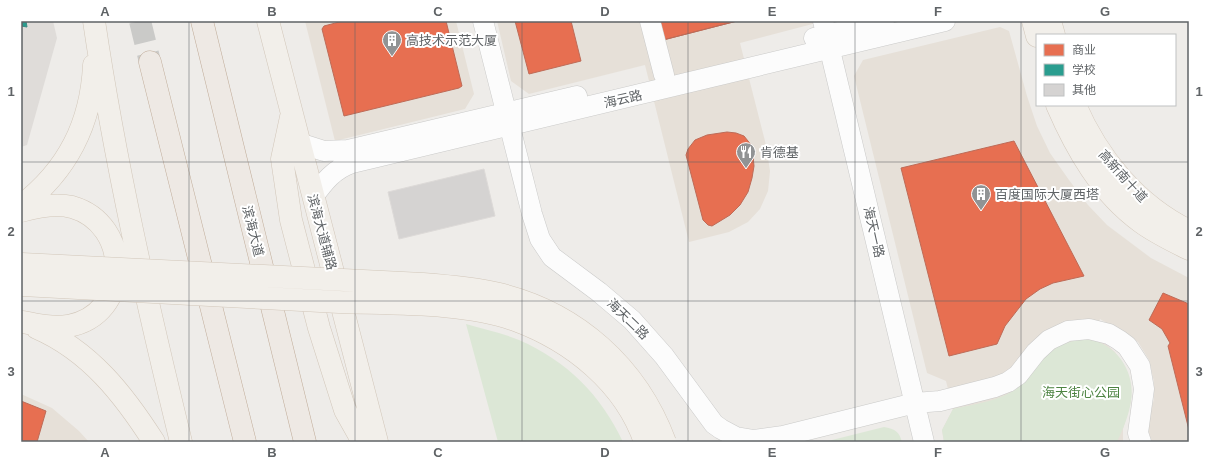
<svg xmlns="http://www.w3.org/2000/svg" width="1210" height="463" viewBox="0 0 1210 463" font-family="Arial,'Noto Sans SC',sans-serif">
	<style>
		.commercial { fill: #e6e0d8 }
		.education { fill: #dfdcd9 }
		.green { fill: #dce7d6 }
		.shops { fill: #e76f51; stroke: #be6b57 }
		.schools { fill: #2a9d8f; stroke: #3a8c83 }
		.building { fill: #d5d3d2; stroke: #dddad8 }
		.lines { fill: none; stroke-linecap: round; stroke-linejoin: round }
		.highway-tunnel { stroke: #cacac8; stroke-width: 22; stroke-dasharray: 22 11; stroke-linecap: butt }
		.minor-casing { stroke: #cacac9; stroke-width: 21 }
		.major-casing { stroke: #d2c7ba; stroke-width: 23 }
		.highway-casing { stroke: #c1ad9a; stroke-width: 23 }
		.minor { stroke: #fcfcfc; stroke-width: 20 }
		.major { stroke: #f2efea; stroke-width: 22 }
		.highway { stroke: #eee9e4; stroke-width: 22 }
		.major-bridge-casing { stroke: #d2c7ba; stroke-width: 23; stroke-linecap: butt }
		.major-bridge { stroke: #f2efea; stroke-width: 22 }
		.grid { fill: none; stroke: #5f6366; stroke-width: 1; stroke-opacity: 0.55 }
		.labels { text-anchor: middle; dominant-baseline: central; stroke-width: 4; stroke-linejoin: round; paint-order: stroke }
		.poi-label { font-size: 13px; fill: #5f6366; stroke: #fff; text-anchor: start }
		.street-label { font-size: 13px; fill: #5f6366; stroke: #fff }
		.park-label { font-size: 13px; fill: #4c8341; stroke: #fff }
		.neatline { fill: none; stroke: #5f6366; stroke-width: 1.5 }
		.grid-label { font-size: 13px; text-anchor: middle; font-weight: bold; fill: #5f6366 }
	</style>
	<rect width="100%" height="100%" fill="#eeece9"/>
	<!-- commercial -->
	<path class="commercial" d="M305,21H456L474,94L465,109L335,141Z
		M497,21H824L740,43L766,145L770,171L768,191L760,209L748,222L729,232L689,242L645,65L529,94L511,81Z
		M1000,27L1009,31L1027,96L1037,126L1050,153L1069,180L1088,205L1107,225L1151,258L1189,278V442H1153L1151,440L1148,430L1149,417L1154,399V382L1149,360L1138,342L1100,319L1093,339L1106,344L1115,352L1128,374L1131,387V401L1123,429V442H944L942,430L953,409L946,381L927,373L854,76L863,60Z
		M21,394L52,408L79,431L89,442H21Z"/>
	<!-- education -->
	<path class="education" d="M21,21H53L57,38L27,145L21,147Z"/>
	<!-- green -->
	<path class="green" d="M466,324C483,329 502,333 519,340C567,361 601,395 623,442H498Z
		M1083,339C1114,340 1136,370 1131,401C1129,415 1123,429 1117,442H944L942,430L953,409C976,404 1002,401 1020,386C1025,382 1028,376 1032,371C1048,352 1058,343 1083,339Z
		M884,427C895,429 899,431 902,442H824Z"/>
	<!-- shops -->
	<path class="shops" d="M343,21H446L462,86L459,88L344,116L322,29L324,26Z
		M515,21H571L581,61L529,74Z
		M659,21H737L663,40Z
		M659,21H737L663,40Z
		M727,132L736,133L744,136L752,146L754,166L752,178L748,192L740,205L730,215L712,226L708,225L703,220L686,155L688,149L695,140L707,135Z
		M1014,141L1084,276L1053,283L1040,289L1026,299L1005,326L997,344L949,356L901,168Z
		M1163,293L1189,304V430L1168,346L1170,343L1162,329L1149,320Z
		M21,401L46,411L37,442H21Z"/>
	<!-- schools -->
	<path class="schools" d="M21,21H26L27,27L21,26Z"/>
	<!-- building -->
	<path class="building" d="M484,169L495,216L399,239L388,192Z"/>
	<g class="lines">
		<!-- highway-tunnel -->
		<path class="highway-tunnel" d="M140,21L150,62"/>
		<!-- minor casing -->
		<g class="minor-casing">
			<path id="minor" d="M483,21L532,214L540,239L552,257L599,292L632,320L664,356L714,424L721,429L736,437L754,440L783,436L915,403L940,401L995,387L1008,382L1018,375L1036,352L1049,340L1068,331L1089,329L1109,334L1119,340L1127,346L1140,366L1144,389L1138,433L1141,442
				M650,21L664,75
				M823,21L924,442
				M814,38L884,21
				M299,143L324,151L348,150L577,96
				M313,197C324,182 334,169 352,163L945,21"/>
		</g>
		<!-- major casing -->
		<g class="major-casing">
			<path id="major" d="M94,21C115,163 147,303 181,442
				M268,21L377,442
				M1033,21L1037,36
				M1050,21L1054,35
				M1057,105C1076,149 1101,193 1141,222C1156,233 1173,241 1189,249
				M1075,105C1098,158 1136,205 1189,231
				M291,117L282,159L291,220L319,328L345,410L363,442
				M21,206C68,170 91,124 94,65
				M21,211C36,207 56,203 72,207C132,224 132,315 68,326C53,328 38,325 23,322
				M37,328C90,351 124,395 154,442"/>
		</g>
		<!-- highway casing -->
		<g class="highway-casing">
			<path id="highway" d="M202,21L305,442
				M150,62L245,442"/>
		</g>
		<!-- minor -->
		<use href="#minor" class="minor"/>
		<!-- major -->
		<use href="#major" class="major"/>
		<!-- highway -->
		<use href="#highway" class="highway"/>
		<!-- major-bridge casing -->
		<g class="major-bridge-casing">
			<path id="major-bridge" d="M22,264L423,284C449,286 474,288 499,294C577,313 637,367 665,442
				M22,285C127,291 233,296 339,302C392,304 466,302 515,320C572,341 625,383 645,442"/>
		</g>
		<!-- major-bridge -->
		<use href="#major-bridge" class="major-bridge"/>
	</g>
	<!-- grid -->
	<path class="grid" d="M189,21V442M355,21V442M522,21V442M688,21V442M855,21V442M1021,21V442M21,162H1189M21,301H1189"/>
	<!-- icons -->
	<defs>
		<g id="building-pin" transform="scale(1)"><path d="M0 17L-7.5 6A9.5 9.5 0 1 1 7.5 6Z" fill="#919394" stroke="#fff"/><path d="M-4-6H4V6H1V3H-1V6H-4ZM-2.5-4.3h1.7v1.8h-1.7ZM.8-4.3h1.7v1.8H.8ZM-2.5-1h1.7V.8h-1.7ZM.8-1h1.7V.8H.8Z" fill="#fff"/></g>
		<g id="restaurant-pin" transform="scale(1)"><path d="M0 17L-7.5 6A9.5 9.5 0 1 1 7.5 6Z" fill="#919394" stroke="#fff"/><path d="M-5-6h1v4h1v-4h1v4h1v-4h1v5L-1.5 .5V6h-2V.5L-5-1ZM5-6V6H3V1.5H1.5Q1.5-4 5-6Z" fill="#fff"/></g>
	</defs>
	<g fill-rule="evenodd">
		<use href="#building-pin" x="392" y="40"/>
		<use href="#restaurant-pin" x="746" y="152"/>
		<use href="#building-pin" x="981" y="194"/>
	</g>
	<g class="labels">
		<!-- poi labels -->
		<g class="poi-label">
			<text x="406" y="40">高技术示范大厦</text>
			<text x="760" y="152">肯德基</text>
			<text x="995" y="194">百度国际大厦西塔</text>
		</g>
		<!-- street labels -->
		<g class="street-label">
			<text transform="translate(623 99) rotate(-13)">海云路</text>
			<text transform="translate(1123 176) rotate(48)">高新南十道</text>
			<text transform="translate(253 231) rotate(76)">滨海大道</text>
			<text transform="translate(322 232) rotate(75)">滨海大道辅路</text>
			<text transform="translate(874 232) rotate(77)">海天一路</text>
			<text transform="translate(628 319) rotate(44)">海天二路</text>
		</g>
		<!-- park labels -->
		<g class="park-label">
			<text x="1081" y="392">海天街心公园</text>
		</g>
	</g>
	<!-- border -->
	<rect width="1210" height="463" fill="none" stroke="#ffffff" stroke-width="44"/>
	<!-- legend -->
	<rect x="1036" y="34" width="140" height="72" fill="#ffffff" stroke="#bfc1c2"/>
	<rect x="1044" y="44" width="20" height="12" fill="#e76f51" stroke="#bfc1c2"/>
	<text x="1072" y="54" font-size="12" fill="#5f6366">商业</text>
	<rect x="1044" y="64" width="20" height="12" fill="#2a9d8f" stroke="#bfc1c2"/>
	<text x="1072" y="74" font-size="12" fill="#5f6366">学校</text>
	<rect x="1044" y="84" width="20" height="12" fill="#d5d3d2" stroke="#bfc1c2"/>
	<text x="1072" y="94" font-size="12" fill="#5f6366">其他</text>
	<rect x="22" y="22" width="1166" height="419" class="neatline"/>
	<g class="grid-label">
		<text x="105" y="16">A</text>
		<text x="272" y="16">B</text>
		<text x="438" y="16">C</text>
		<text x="605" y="16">D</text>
		<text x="772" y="16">E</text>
		<text x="938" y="16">F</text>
		<text x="1105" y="16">G</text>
		<text x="11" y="96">1</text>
		<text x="1199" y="96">1</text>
		<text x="11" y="236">2</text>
		<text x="1199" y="236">2</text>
		<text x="11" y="376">3</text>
		<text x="1199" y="376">3</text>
		<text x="105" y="457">A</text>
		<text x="272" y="457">B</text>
		<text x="438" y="457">C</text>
		<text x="605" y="457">D</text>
		<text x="772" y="457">E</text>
		<text x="938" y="457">F</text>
		<text x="1105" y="457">G</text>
	</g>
</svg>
